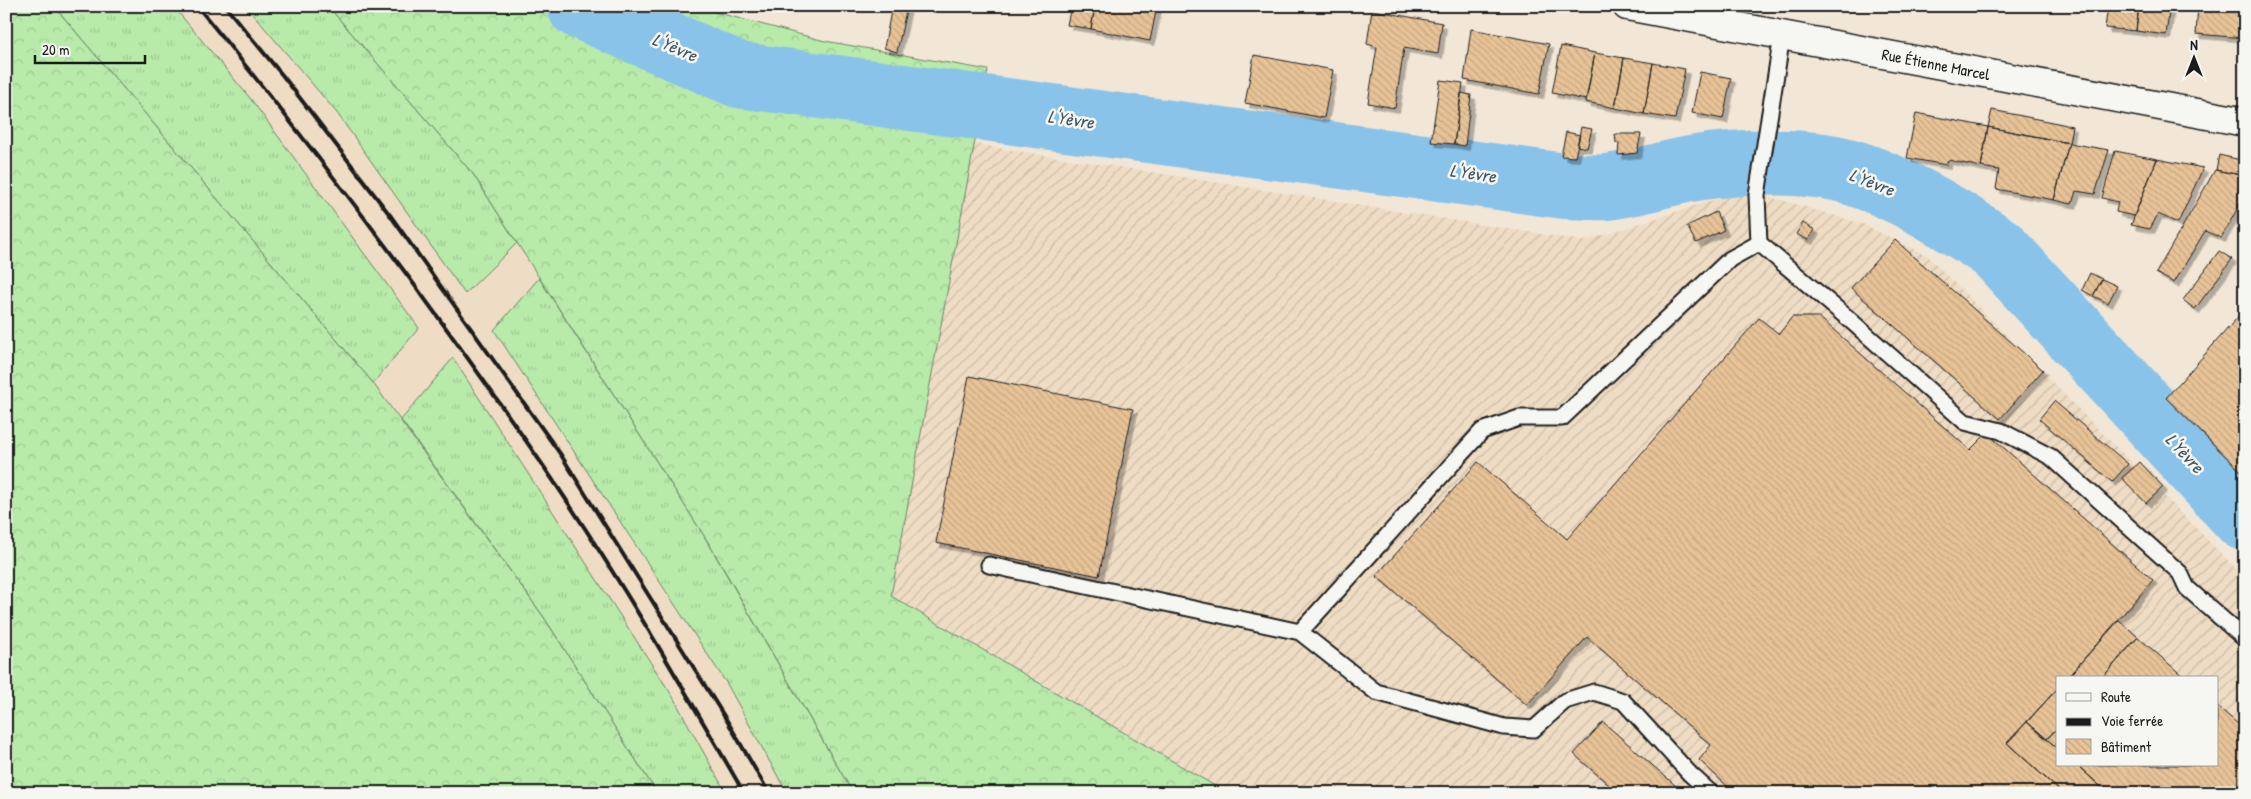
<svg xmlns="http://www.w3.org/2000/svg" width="2251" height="799" viewBox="0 0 2251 799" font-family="'Patrick Hand',sans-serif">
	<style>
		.built { fill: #efdcc4 }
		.industrial { fill: url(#industrial-furrows); fill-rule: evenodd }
		.grass { fill: url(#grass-tufts); stroke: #6a8363 }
		.forest { fill: url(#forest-crowns); stroke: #6a8363 }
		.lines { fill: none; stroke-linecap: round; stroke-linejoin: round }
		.river { stroke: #8ac3e9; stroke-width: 66 }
		.building { fill: url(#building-back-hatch); stroke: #1c1c1c; filter: url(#shadow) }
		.service-casing { stroke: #1c1c1c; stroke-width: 19 }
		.primary-casing { stroke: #1c1c1c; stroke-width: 31 }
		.service { stroke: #f6f6f2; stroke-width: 15 }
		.primary { stroke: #f6f6f2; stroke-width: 28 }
		.rail { stroke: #1c1c1c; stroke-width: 4 }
		.labels { text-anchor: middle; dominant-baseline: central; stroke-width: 5; stroke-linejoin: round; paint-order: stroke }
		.street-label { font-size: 16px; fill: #1c1c1c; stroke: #f6f6f2 }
		.water-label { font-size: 18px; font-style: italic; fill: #425664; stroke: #f6f6f2 }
	</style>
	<defs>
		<pattern id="industrial-furrows" width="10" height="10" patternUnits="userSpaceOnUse" patternTransform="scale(1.25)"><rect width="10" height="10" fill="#efdcc4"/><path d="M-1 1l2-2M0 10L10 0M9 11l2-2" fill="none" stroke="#ccbca8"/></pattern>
		<pattern id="grass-tufts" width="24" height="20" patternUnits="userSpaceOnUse" patternTransform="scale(1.25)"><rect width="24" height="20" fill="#b8eaaa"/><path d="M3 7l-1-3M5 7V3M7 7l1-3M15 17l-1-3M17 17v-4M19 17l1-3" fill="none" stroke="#9ec892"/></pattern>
		<pattern id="forest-crowns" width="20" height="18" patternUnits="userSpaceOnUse" patternTransform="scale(1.25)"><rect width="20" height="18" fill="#b8eaaa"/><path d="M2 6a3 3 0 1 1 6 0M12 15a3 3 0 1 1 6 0" fill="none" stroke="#9ec892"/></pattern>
		<pattern id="building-back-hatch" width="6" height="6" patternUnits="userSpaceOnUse" patternTransform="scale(1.25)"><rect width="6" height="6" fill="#e8c398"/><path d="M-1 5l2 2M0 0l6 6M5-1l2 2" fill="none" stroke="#c6a782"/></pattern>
		<filter id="shadow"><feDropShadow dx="4.5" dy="4.5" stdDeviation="0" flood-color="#0004"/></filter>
	</defs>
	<rect width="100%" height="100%" fill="#f2e7d7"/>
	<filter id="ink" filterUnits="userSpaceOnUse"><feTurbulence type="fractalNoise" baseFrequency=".02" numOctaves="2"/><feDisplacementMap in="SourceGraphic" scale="10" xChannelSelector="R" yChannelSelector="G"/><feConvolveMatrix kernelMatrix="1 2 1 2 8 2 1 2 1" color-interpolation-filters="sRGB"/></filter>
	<g filter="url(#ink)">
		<!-- built -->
		<path class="built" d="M54,6H328L473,174L708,542L853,793H657L543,616L373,383Z"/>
		<!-- industrial -->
		<path class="industrial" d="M974,144L1584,241L1739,192L1778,199L1863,224L1928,256L2245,578V793H1227L891,596ZM2057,678H2217V765H2057Z"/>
		<!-- grass -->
		<path class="grass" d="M54,6H173L250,98L419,328L373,383Z
			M246,6H328L473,174L517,243L465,294L337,113Z
			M539,278L703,534L853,793H787L727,684L494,330Z
			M453,358L673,697L726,793H657L543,616L401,420Z"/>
		<!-- forest -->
		<path class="forest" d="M6,6H54L373,383L543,616L657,793H6Z
			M328,6H692L825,41L988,70L891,596L1227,793H853L708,542L473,174Z"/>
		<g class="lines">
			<!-- river -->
			<path class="river" d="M580,6L739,75L1565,186C1578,186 1593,188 1607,187C1637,183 1666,173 1696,168C1740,161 1812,159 1854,173C1903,189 1955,220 1997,249L2245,518"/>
		</g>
		<!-- building -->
		<path class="building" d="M892,6H907L897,52L884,48Z
			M1071,6H1095L1091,29L1067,25Z
			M1095,6H1157L1150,41L1091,29Z
			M2108,6H2139L2136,31L2105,28Z
			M2139,6H2170L2166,35L2136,31Z
			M2198,6H2245L2244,38L2196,34Z
			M1372,10L1442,23L1438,54L1404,48L1395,108L1368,103L1377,47L1367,44Z
			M1471,29L1549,44L1539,94L1464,80Z
			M1561,46L1595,53L1586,100L1552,93Z
			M1595,53L1624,58L1615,108L1586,102Z
			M1254,55L1333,70L1324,118L1245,103Z
			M1624,58L1653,63L1644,114L1615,108Z
			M1653,63L1685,69L1675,119L1644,114Z
			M1700,72L1731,78L1723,119L1692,113Z
			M1440,80L1463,83L1454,144L1431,142Z
			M1461,93L1471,95L1465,146L1454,144Z
			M1992,110L2072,126L2069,143L1988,127Z
			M1916,113L1988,127L1981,167L1948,160L1946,165L1907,158Z
			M1581,127L1592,129L1587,148L1577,146Z
			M1988,127L2069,143L2054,200L1996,189L1999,170L1981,167Z
			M1566,132L1580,135L1575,157L1561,156Z
			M1615,134H1641L1637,153L1618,155L1619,143H1616Z
			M2069,143L2109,150L2095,194L2076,191L2072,204L2054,200Z
			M2115,151L2157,159L2134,216L2116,212L2118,202L2102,198Z
			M2219,155L2245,161V176L2216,170Z
			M2157,159L2203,168L2178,223L2158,214L2150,229L2131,225Z
			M2215,170L2245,176V195L2221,238L2205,231L2174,283L2156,273Z
			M1716,212L1724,230L1696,243L1687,226Z
			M2245,216V233L2237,227Z
			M1803,223L1815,230L1808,240L1796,234Z
			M1895,240L2043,370L2000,419L1851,288Z
			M2219,251L2232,259L2195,309L2183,300Z
			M2090,273L2102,279L2093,296L2082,290Z
			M2102,279L2117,286L2108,303L2093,296Z
			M2245,309V473L2244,474L2166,398Z
			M1792,317H1819L1970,450L1987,433L2153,580L2067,678H2057V689L2007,743L2062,793H1735L1699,760L1711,745L1587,637L1527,705L1376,576L1478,462L1567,539L1759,318L1779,334Z
			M969,376L1133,409L1099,576L936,543Z
			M2054,401L2128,464L2112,482L2039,419Z
			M2140,462L2163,487L2146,503L2122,478Z
			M2119,620L2138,637L2102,678H2067Z
			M2138,637L2185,678H2102Z
			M2057,689V728L2047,739L2027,722Z
			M2217,706L2245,730V793H2108L2077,765H2217Z
			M1603,722L1684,793H1618L1574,754Z
			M2027,722L2057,748V765H2077L2108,793H2062L2007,743Z
			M2057,728V748L2047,739Z"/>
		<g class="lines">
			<!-- service casing -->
			<g class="service-casing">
				<path id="service" d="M1782,36L1757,195L1759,243L1850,320L1965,422L2001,431L2051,457L2180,573L2187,588L2245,639
					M989,565L1300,632L1376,692L1504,727L1534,729L1565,701L1594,692L1623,701L1690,774L1711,793
					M1300,632L1482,431L1519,418H1562L1730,259L1759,243"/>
			</g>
			<!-- primary casing -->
			<g class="primary-casing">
				<path id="primary" d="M1627,6L2245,122"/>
			</g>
			<!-- service -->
			<use href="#service" class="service"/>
			<!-- primary -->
			<use href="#primary" class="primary"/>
			<!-- rail -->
			<path class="rail" d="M197,6C319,154 434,307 542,464C615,570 680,682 744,793
				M225,6L283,76L390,215L561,455L729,724L769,793"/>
		</g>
	</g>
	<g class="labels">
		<!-- street labels -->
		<g class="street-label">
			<text transform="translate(1936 64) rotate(11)">Rue Étienne Marcel</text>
		</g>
		<!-- water labels -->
		<g class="water-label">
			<text transform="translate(675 47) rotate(23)">L'Yèvre</text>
			<text transform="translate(1071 119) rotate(8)">L'Yèvre</text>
			<text transform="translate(1473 173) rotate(8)">L'Yèvre</text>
			<text transform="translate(1872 182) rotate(21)">L'Yèvre</text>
			<text transform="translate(2185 453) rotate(47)">L'Yèvre</text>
		</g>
	</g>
	<!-- margin -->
	<rect width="2251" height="799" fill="none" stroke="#f6f6f2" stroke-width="25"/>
	<rect x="12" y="12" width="2226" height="774" fill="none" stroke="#1c1c1c" stroke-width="2" filter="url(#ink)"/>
	<!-- legend -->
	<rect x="2056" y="676" width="162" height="90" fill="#f6f6f2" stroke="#9f9f9c"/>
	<rect x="2066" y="693" width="25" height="8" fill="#f6f6f2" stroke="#9f9f9c"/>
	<text x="2101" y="702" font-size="15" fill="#1c1c1c">Route</text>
	<rect x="2066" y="718" width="25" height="8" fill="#1c1c1c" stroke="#9f9f9c"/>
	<text x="2101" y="726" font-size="15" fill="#1c1c1c">Voie ferrée</text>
	<rect x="2066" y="739" width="25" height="15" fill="url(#building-back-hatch)" stroke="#9f9f9c"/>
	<text x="2101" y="752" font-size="15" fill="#1c1c1c">Bâtiment</text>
	<!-- north arrow -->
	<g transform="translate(2194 58)" stroke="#f6f6f2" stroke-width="4" paint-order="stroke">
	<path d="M0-4L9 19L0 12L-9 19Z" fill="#1c1c1c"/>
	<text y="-8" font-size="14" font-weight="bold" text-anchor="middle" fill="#1c1c1c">N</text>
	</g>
	<!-- scale -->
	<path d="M35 55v8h110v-8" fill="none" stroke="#1c1c1c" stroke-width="2.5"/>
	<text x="42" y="55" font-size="15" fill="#1c1c1c" stroke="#f6f6f2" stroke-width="4" paint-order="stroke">20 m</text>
</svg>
